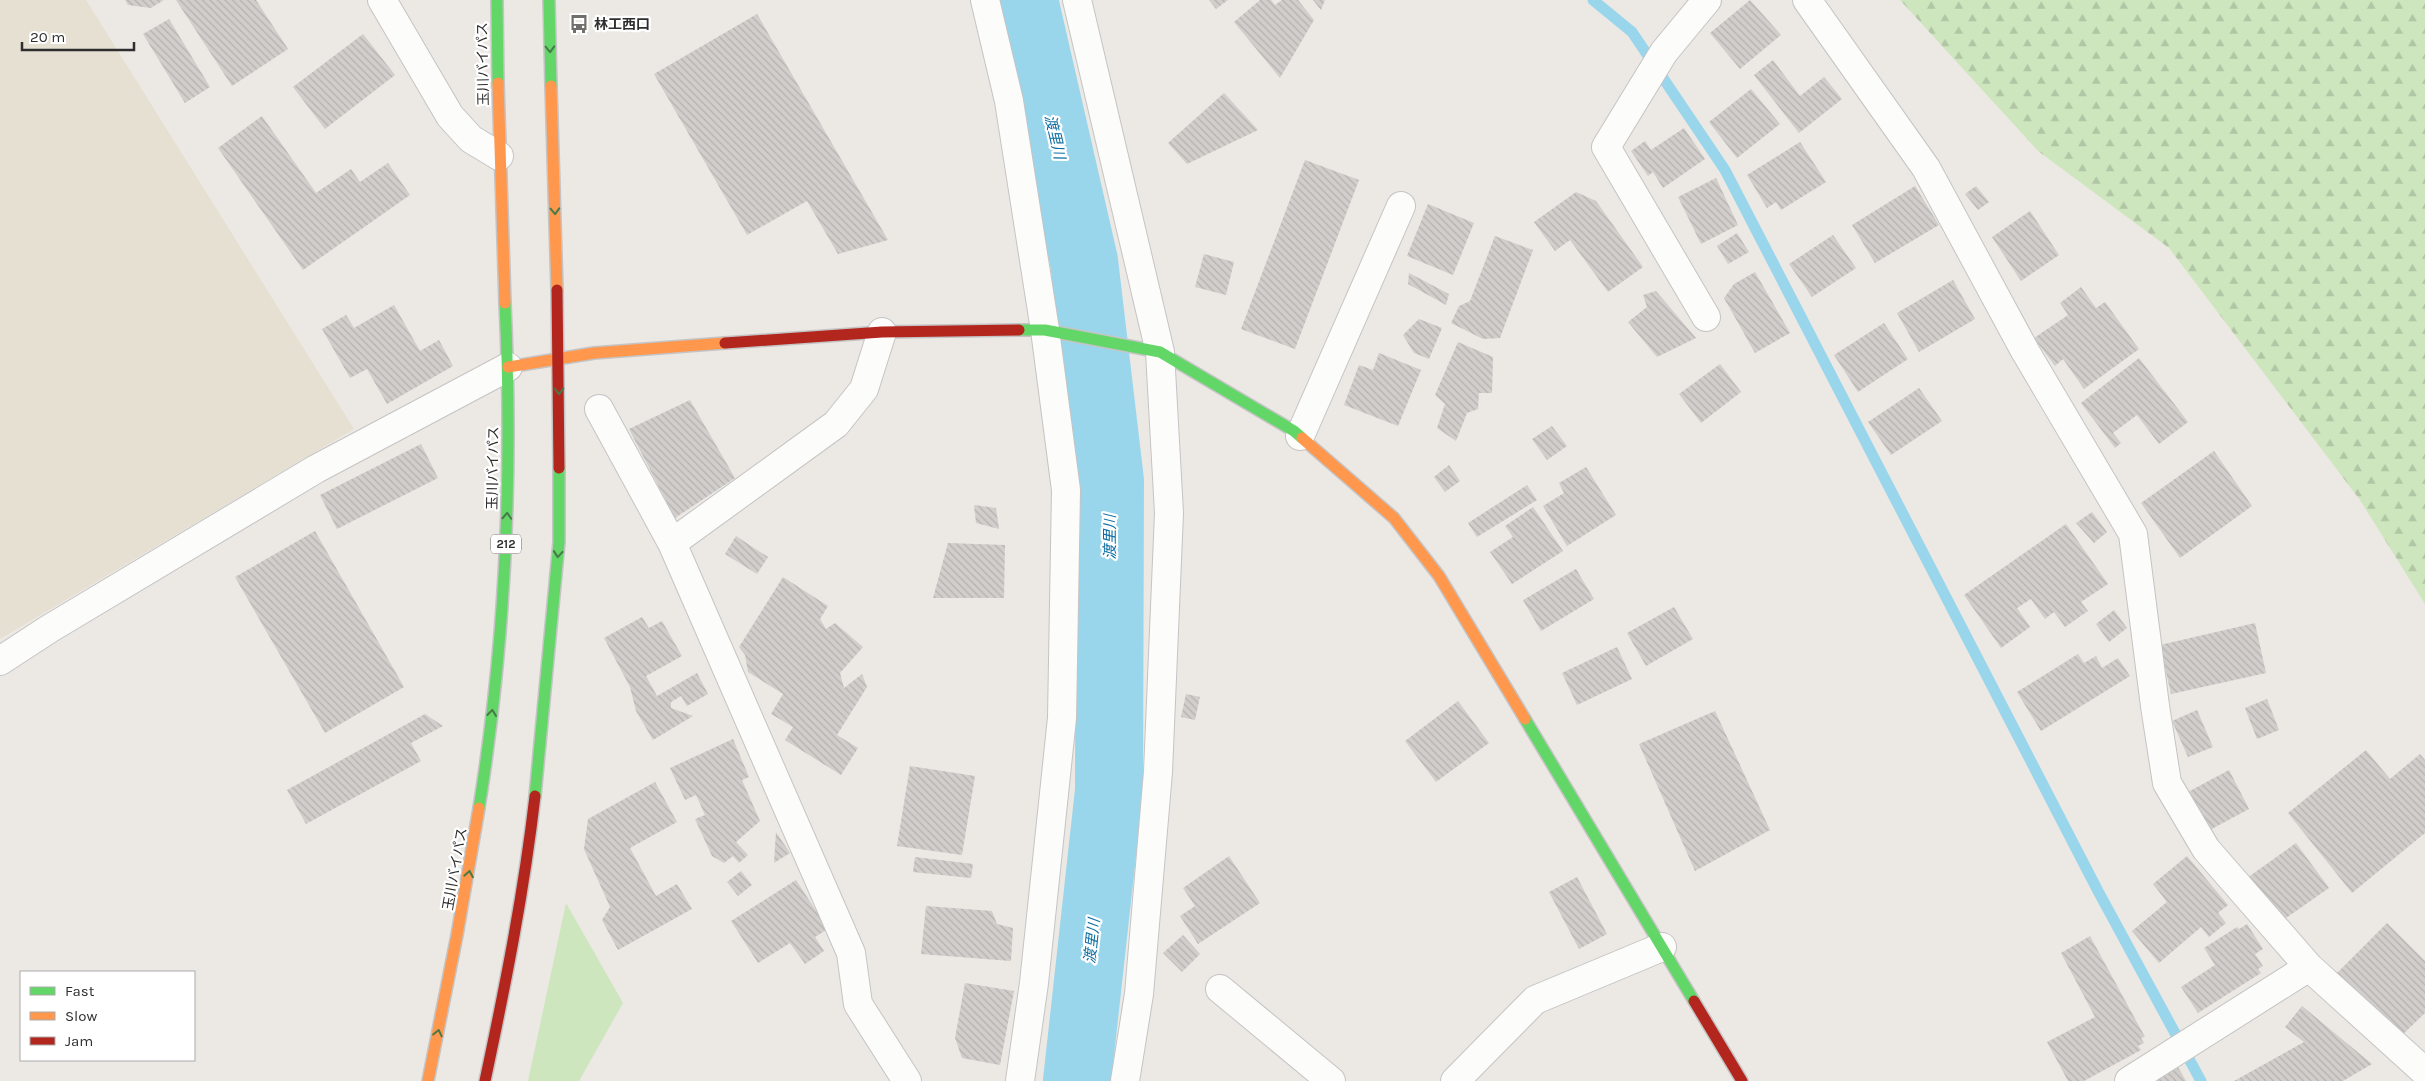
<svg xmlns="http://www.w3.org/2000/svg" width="2425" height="1081" viewBox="0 0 2425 1081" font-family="Karla,'Noto Sans JP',sans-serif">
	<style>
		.education { fill: #e6e0d3 }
		.grass { fill: #cee6be }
		.forest { fill: url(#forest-firs) }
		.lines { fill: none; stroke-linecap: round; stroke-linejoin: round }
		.stream { stroke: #99d6ec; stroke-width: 11 }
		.river { stroke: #99d6ec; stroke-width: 68 }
		.building { fill: url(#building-back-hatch) }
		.street-casing { stroke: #c5c4c5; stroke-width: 30 }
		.fast-casing { stroke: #c5c4c5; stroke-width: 14 }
		.slow-casing { stroke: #c5c4c5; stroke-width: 14 }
		.jam-casing { stroke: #c5c4c5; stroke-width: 14 }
		.street { stroke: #fcfcfb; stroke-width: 28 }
		.fast { stroke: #63d668; stroke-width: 11 }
		.slow { stroke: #ff974d; stroke-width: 11 }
		.jam { stroke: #b3261e; stroke-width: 11 }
		.oneway { stroke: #467a48 }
		.labels { text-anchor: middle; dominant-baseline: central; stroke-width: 4.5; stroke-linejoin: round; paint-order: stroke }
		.shield { fill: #fff; stroke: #6d6d6d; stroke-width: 1 }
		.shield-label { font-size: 12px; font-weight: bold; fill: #2e2e2e }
		.poi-label { font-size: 14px; font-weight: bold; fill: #2e2e2e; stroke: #fff; text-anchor: start }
		.street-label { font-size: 14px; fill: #2e2e2e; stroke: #fff }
		.water-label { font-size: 15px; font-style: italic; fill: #0d6fa3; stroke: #fff }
	</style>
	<defs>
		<pattern id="forest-firs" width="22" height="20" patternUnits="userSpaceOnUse" patternTransform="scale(1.25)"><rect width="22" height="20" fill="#cee6be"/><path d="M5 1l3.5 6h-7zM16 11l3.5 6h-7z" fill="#b1c6a4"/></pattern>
		<pattern id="building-back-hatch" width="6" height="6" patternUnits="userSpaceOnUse" patternTransform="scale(1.25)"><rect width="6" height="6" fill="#d1cecb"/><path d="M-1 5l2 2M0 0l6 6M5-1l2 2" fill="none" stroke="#b4b1af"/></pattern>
	</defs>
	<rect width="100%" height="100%" fill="#ece8e4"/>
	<!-- education -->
	<path class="education" d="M0,0H86L354,429L0,639Z"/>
	<!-- grass -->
	<path class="grass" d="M566,903L623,1003L579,1081H528Z"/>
	<!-- forest -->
	<path class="forest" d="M1900,0H2425V604L2360,500L2169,248L2038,151Z"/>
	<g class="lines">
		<!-- stream -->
		<path class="stream" d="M1593,0L1632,32L1725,170L2098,891L2201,1081"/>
		<!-- river -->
		<path class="river" d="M1024,0L1084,261L1110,481L1109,791L1077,1081"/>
	</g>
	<!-- building -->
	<path class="building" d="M125,0H164L151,8L128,5Z
		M176,0H256L288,49L232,86Z
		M1209,0H1228L1216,9Z
		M1260,0H1271L1275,5L1282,0H1298L1314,20L1280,78L1234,22Z
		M1313,0H1325L1321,10Z
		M1750,0L1781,35L1740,69L1710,33Z
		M757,14L888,240L838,254L807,201L747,235L654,74Z
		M169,19L210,87L185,103L143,34Z
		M363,34L395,75L325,129L293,87Z
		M1773,60L1800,96L1824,77L1842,99L1799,133L1754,75Z
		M1751,89L1780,124L1737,158L1709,122Z
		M1224,93L1258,130L1187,164L1168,143Z
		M262,116L316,193L351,169L360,182L388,163L410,195L303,270L218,148Z
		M1684,128L1705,159L1663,188L1653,172L1648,176L1631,151L1645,141L1651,150Z
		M1800,142L1826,182L1781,210L1776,202L1767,208L1747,175Z
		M1305,160L1359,180L1295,349L1241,329Z
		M1716,178L1738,225L1701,244L1678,197Z
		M1915,186L1939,225L1875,263L1852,225Z
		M1976,186L1989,202L1978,210L1965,194Z
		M1576,192L1596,201L1643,267L1608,292L1570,240L1555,251L1534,222Z
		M1428,204L1474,223L1453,275L1407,256Z
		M2030,211L2059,255L2021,281L1992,237Z
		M1737,233L1749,252L1728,264L1717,246Z
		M1833,235L1856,268L1812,297L1789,264Z
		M1495,236L1533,250L1500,338L1483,339L1451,323L1459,306L1470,301Z
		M1204,254L1234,262L1226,295L1195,287Z
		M1755,272L1790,333L1755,353L1724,298L1734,284Z
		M1409,273L1449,294L1446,305L1408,284Z
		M1953,280L1975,319L1919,352L1897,313Z
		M2081,287L2096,308L2105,302L2139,349L2084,389L2063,359L2055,366L2034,338L2068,315L2060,303Z
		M1656,291L1696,338L1657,357L1628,322L1647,307L1643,295Z
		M394,305L420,351L439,340L453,366L387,404L367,369L350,378L322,329L346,315L354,328Z
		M1419,319L1442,328L1429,359L1414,353L1403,335Z
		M1884,323L1908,359L1858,392L1834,355Z
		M1458,342L1493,357L1492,393H1479L1478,409L1467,413L1456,441L1437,428L1445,404L1435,395Z
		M1379,353L1421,370L1398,426L1344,405L1359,365L1373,370Z
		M2139,358L2188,422L2159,444L2137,415L2113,433L2121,443L2115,448L2081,403Z
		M1720,364L1741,392L1701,423L1679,394Z
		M1919,388L1942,421L1891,455L1868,422Z
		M690,400L735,478L675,518L629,429Z
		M1552,426L1567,446L1547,460L1532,439Z
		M421,444L438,478L337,529L320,495Z
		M2214,451L2252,506L2180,558L2141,503Z
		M1449,465L1460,481L1445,492L1434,477Z
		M1586,467L1616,515L1567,546L1543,506L1564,493L1559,483Z
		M1527,485L1537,500L1477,537L1468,523Z
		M974,505L996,508L999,529L976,523Z
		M1533,507L1563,551L1512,584L1490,552L1513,537L1505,526Z
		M2092,512L2107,532L2094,543L2076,523Z
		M2066,524L2108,584L2081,602L2088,611L2065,627L2054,612L2045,619L2031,599L2017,608L2030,627L2001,648L1964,595Z
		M315,531L404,687L325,733L235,577Z
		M736,536L768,557L757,574L725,554Z
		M948,543L1005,545L1004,598H933Z
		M1576,569L1594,599L1541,631L1523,600Z
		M783,577L828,606L820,619L826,629L835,623L863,647L840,673L844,688L862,674L867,687L837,735L858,748L841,775L785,740L793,727L771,714L783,694L748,672L745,655L739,647Z
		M1674,607L1693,639L1646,666L1627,633Z
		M2114,610L2127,628L2109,642L2096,624Z
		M642,617L649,628L662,621L682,656L646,676L657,696L697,673L708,694L687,706L681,696L671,702V708L693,716L653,740L636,711L630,687L604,638Z
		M2255,623L2266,673L2171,694L2160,645Z
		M1617,647L1632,679L1577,705L1562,673Z
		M2078,654L2084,663L2096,656L2102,668L2118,658L2130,676L2041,731L2017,692Z
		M1186,694L1200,697L1195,720L1181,717Z
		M2267,699L2279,730L2257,739L2245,708Z
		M1458,701L1489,743L1436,782L1405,741Z
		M2197,710L2213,747L2188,757L2172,721Z
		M1715,711L1770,830L1695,871L1639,744Z
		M425,714L443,726L411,743L421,761L306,824L287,790Z
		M733,739L749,777L742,780L760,821L736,842L748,855L739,863L733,856L724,863L712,856L695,819L705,815L696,795L685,800L670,768Z
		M2366,750L2390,779L2420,754L2425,760V833L2352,893L2288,813Z
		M910,766L975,776L962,855L897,846Z
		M2229,770L2249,809L2208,831L2188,792Z
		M655,782L677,822L630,848L656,896L677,884L692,909L618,950L602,920L610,907L584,849L588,819Z
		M776,832L790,853L774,863Z
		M2296,843L2329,888L2279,923L2247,878Z
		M1229,856L1260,903L1198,944L1180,916L1195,906L1183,888Z
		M2187,856L2228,905L2218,913L2226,923L2209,937L2201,927L2159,963L2132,931L2167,902L2153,884Z
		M915,857L973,864L971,878L913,872Z
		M741,871L752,885L738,896L727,882Z
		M1577,877L1607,934L1579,949L1549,892Z
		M796,880L828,929L815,937L824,951L805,964L790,943L758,963L731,921Z
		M926,906L992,911L997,924L1013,928L1011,961L921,954Z
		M2387,923L2425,961V1013L2397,1040L2334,976Z
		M2247,924L2263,949L2255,954L2263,966L2258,969L2261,973L2198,1013L2181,987L2215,965L2204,948L2237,927L2239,929Z
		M1183,935L1200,954L1182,972L1163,953Z
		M2090,936L2145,1037L2141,1038L2144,1043L2138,1046L2141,1050L2084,1081H2068L2047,1042L2095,1017L2061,953Z
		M965,983L1014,991L1000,1065L962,1058L955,1038Z
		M2302,1006L2372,1064L2343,1081H2234L2304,1042L2285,1027Z
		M2178,1067L2186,1081H2153Z"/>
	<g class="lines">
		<!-- street casing -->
		<g class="street-casing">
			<path id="street" d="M382,0L450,116L471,139L499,156
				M985,0L1009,101L1045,330L1066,490L1062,718L1034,983L1020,1081
				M1077,0L1160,352L1169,513L1158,772L1139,994L1125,1081
				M1807,0L1926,168L2025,351L2133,534L2155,706L2167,783L2206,849L2309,967L2425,1072
				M1706,317L1606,147L1664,52L1707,0
				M882,332L864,389L836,424L672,543L851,953L858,1004L907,1081
				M599,409L672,543
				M1300,436L1401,206
				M0,661L49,629L316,469L508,367
				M1220,989L1331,1081
				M1455,1081L1535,1000L1662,947
				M2129,1081L2309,967"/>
		</g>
		<!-- fast casing -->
		<g class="fast-casing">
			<path id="fast" d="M497,0L498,83
				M549,0L551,86
				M1019,330H1045L1160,352L1294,431L1302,438
				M1525,719L1694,1001
				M535,796L559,542V468
				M479,808C506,640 513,473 505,303"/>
		</g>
		<!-- slow casing -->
		<g class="slow-casing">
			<path id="slow" d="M498,83L505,303
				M551,86L557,290
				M508,367L594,353L725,343
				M1302,438L1394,518L1439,576L1525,719
				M428,1081L457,935L479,808"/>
		</g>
		<!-- jam casing -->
		<g class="jam-casing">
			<path id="jam" d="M557,290L559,468
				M725,343L882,332L1019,330
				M1694,1001L1742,1081
				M485,1081C505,987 524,892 535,796"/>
		</g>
		<!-- street -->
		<use href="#street" class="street"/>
		<!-- fast -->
		<use href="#fast" class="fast"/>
		<!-- slow -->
		<use href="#slow" class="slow"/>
		<!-- jam -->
		<use href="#jam" class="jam"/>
	</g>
	<!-- one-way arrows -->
	<defs><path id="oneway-chevron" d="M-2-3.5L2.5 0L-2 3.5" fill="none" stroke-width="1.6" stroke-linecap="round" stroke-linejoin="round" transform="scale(1.25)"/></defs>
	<g class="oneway">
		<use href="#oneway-chevron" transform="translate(550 49) rotate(88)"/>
		<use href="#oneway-chevron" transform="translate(555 211) rotate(88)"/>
		<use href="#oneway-chevron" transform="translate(559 391) rotate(90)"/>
		<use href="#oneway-chevron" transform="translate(507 516) rotate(-87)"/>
		<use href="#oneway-chevron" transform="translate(558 554) rotate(95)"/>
		<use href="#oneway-chevron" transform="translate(492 713) rotate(-83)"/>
		<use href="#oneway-chevron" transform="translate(469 874) rotate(-80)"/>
		<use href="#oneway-chevron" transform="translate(438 1033) rotate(-78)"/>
	</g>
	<!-- icons -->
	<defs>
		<g id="bus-bare" transform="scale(1.5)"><path d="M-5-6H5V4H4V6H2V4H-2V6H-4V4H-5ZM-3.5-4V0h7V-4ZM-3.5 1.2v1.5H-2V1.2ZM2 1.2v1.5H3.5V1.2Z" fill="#706f6e" stroke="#fff" stroke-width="2.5" paint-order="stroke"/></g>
	</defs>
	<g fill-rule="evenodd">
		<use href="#bus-bare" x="579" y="24"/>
	</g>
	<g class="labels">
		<!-- shield labels -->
		<rect class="shield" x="491" y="534.5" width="30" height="19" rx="4"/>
		<g class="shield-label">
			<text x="506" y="544">212</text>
		</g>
		<!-- poi labels -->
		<g class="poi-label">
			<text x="594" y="24">林工西口</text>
		</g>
		<!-- street labels -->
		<g class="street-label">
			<text transform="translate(483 64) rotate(-91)">玉川バイパス</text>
			<text transform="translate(493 468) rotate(-89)">玉川バイパス</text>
			<text transform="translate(455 869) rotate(-80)">玉川バイパス</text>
		</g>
		<!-- water labels -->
		<g class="water-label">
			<text transform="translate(1055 137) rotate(77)">渡里川</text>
			<text transform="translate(1110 537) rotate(-90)">渡里川</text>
			<text transform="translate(1092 941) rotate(-84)">渡里川</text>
		</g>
	</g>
	<!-- legend -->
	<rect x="20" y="971" width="175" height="90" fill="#ffffff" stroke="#ababab"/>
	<rect x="30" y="987" width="25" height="8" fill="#63d668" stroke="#ababab"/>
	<text x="65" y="996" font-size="15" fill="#2e2e2e">Fast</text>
	<rect x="30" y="1012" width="25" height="8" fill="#ff974d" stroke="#ababab"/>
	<text x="65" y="1021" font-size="15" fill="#2e2e2e">Slow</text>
	<rect x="30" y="1037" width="25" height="8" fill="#b3261e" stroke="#ababab"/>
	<text x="65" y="1046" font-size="15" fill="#2e2e2e">Jam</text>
	<!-- scale -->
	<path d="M22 42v8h112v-8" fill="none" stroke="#2e2e2e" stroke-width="2.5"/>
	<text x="30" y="42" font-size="15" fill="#2e2e2e" stroke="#ffffff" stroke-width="4" paint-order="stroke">20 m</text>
</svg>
